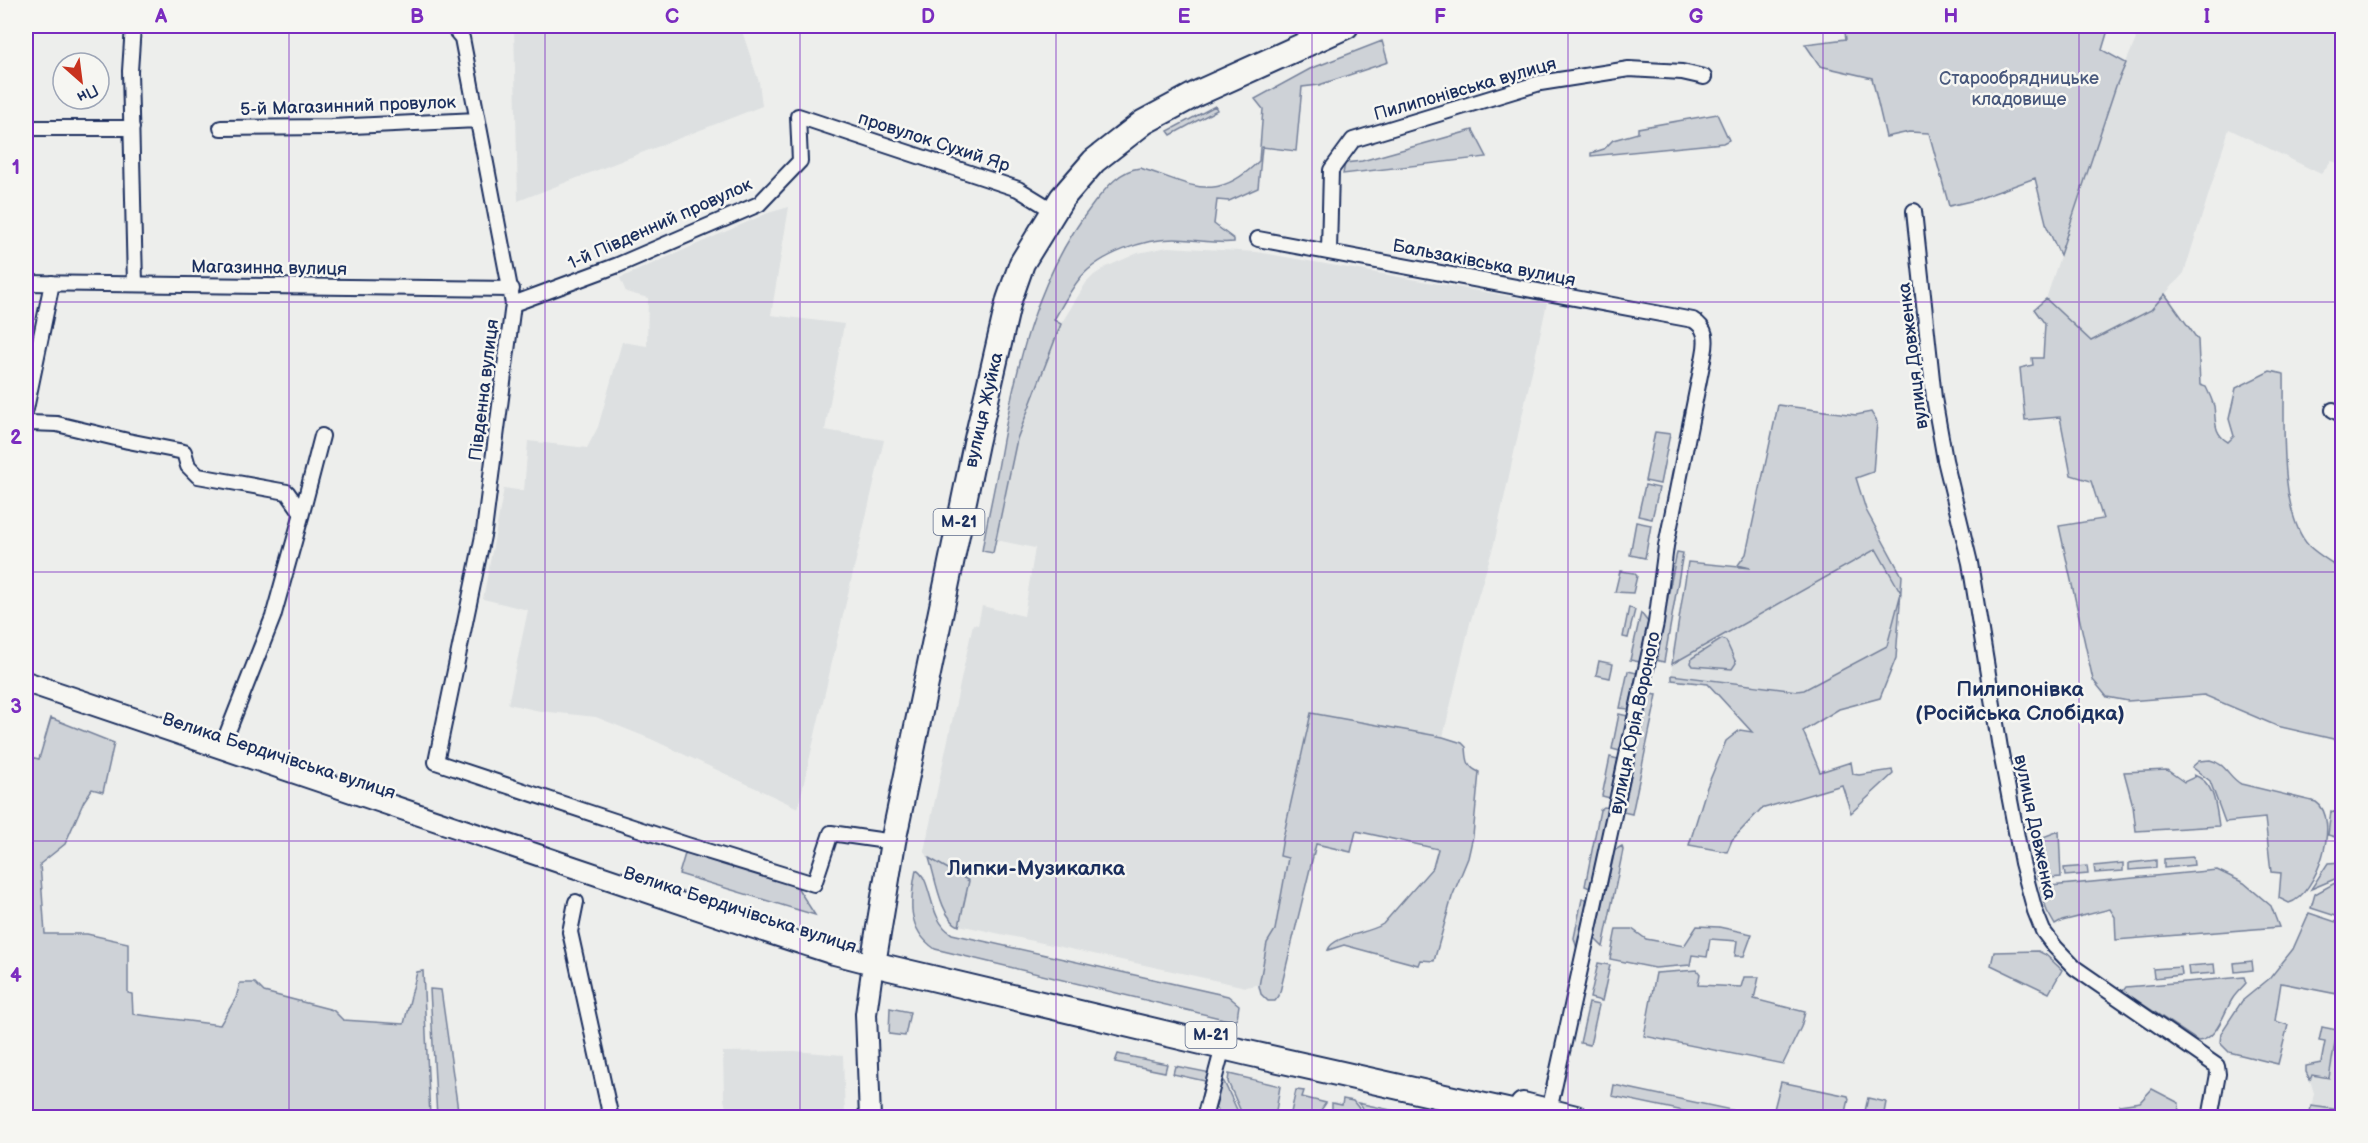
<svg xmlns="http://www.w3.org/2000/svg" width="2368" height="1143" viewBox="0 0 2368 1143" font-family="'Balsamiq Sans',sans-serif">
	<style>
		.built { fill: #dde0e1 }
		.green { fill: #ced2d7; stroke: #74809a; stroke-width: 1.5 }
		.lines { fill: none; stroke-linecap: round; stroke-linejoin: round }
		.street-casing { stroke: #1b2f5e; stroke-width: 18 }
		.secondary-casing { stroke: #1b2f5e; stroke-width: 24 }
		.highway-casing { stroke: #1b2f5e; stroke-width: 28 }
		.street { stroke: #f6f6f2; stroke-width: 14 }
		.secondary { stroke: #f6f6f2; stroke-width: 20 }
		.highway { stroke: #f6f6f2; stroke-width: 24 }
		.grid { fill: none; stroke: #7b2cbf; stroke-width: 1.5; stroke-opacity: 0.55 }
		.labels { text-anchor: middle; dominant-baseline: central; stroke-width: 5; stroke-linejoin: round; paint-order: stroke }
		.shield { fill: #f6f6f2; stroke: #5d6b8a; stroke-width: 1.5 }
		.shield-label { font-size: 16px; font-weight: bold; fill: #1b2f5e }
		.park-label { font-size: 18px; fill: #48587c; stroke: #f6f6f2 }
		.street-label { font-size: 18px; fill: #1b2f5e; stroke: #f6f6f2 }
		.quarter-label { font-size: 21px; font-weight: bold; fill: #1b2f5e; stroke: #f6f6f2 }
		.neatline { fill: none; stroke: #7b2cbf; stroke-width: 2 }
		.grid-label { font-size: 20px; text-anchor: middle; font-weight: bold; fill: #7b2cbf }
	</style>
	<rect width="100%" height="100%" fill="#edeeec"/>
	<filter id="ink" filterUnits="userSpaceOnUse"><feTurbulence type="fractalNoise" baseFrequency=".0167" numOctaves="2"/><feDisplacementMap in="SourceGraphic" scale="12" xChannelSelector="R" yChannelSelector="G"/><feConvolveMatrix kernelMatrix="1 2 1 2 8 2 1 2 1" color-interpolation-filters="sRGB"/></filter>
	<g filter="url(#ink)">
		<!-- built -->
		<path class="built" d="M514,26H704L741,28L759,82L762,106L518,201Z
			M2119,26H2336L2342,29V164L2331,161L2321,174L2229,129L2184,273L2151,310L2091,341L2046,299L2116,86L2136,39Z
			M789,207L771,315L844,324L825,430L884,440L798,808L651,739L596,717L540,711L508,704L528,610L483,599L504,488L524,491L528,441L587,448L598,427L622,342L647,346L648,298L626,292L620,278L768,213Z
			M1168,247L1257,252L1547,303L1494,544L1470,623L1443,737L1311,713L1280,855L1289,857L1267,983L1246,987L959,925L968,881L929,858L924,851L973,624L978,625L982,606L1024,616L1035,548L996,540L1017,439L1061,324L1086,283L1094,275L1106,267L1138,253Z
			M1843,437L1866,510L1902,576L1896,658L1880,698L1839,709L1803,731L1826,786L1753,733L1708,684L1672,680V655L1688,562L1757,569Z
			M2342,1018V1117L2309,1118L2314,1093L2310,1080L2311,1075L2329,1078L2337,1024Z
			M795,1051L843,1055L845,1117H728L724,1099L723,1052Z"/>
		<!-- green -->
		<path class="green" d="M1844,26H2104L2108,30L2102,50L2126,63L2116,86L2060,255L2047,227L2035,178L1975,200L1949,206L1929,133L1909,132L1886,137L1872,78L1820,66L1805,44L1846,39Z
			M1382,41L1388,62L1319,85L1302,87L1296,151L1262,147L1258,188L1229,201L1217,200L1214,224L1234,239V242C1214,244 1193,239 1174,239C1144,239 1101,254 1081,277C1070,290 1062,306 1054,320L1061,324L1017,439L993,553L982,551C987,519 995,488 1000,457C1016,366 1036,277 1094,203C1106,188 1120,170 1140,168C1191,183 1213,206 1259,161L1263,109L1255,99L1310,69Z
			M1215,106L1217,110L1171,135L1168,131Z
			M1717,114L1729,140L1723,143L1591,156V153L1604,149L1613,140L1638,133V128Z
			M1473,130L1487,157L1343,174L1345,163L1362,161Z
			M2165,294L2198,340L2200,385L2206,387C2209,393 2212,400 2214,406C2216,421 2213,433 2228,442L2234,436L2229,419L2236,388L2270,371L2284,374C2285,418 2278,513 2309,546C2318,555 2332,562 2342,570V741L2277,726L2204,695L2128,701L2107,697L2093,680L2059,526L2103,519L2091,481L2071,475L2060,417L2025,420L2020,368L2033,365L2032,358H2043L2045,324L2034,309L2046,299L2091,341L2151,310Z
			M1778,405L1856,415L1871,412L1877,422L1873,472L1856,478L1866,510L1902,576L1896,658L1880,698L1839,709L1803,731L1820,772L1851,762L1853,774L1859,775L1892,770L1893,774L1851,813L1842,785L1761,809L1732,840L1727,852L1689,845L1707,787L1726,741L1740,730L1752,732L1708,684L1672,680V675L1797,691L1804,690L1887,646L1901,593L1876,549L1672,664L1688,562L1750,568L1738,565L1746,554Z
			M1655,432L1670,434L1660,484L1645,481Z
			M1645,485L1659,488L1652,519L1638,516Z
			M1636,522L1651,525L1645,558L1630,555Z
			M1677,552L1683,553L1664,662L1655,660Z
			M1620,571L1634,573L1637,576L1633,593L1615,592Z
			M1629,607L1635,610L1628,638L1623,637Z
			M1641,613L1648,622L1640,662L1630,660Z
			M1722,639L1726,641L1736,663L1732,669L1693,666L1691,663L1692,658Z
			M1599,661L1613,664L1610,678L1596,675Z
			M1628,671L1637,673L1629,709L1620,708Z
			M1649,694L1657,695L1632,814L1623,812Z
			M1311,713L1443,737L1462,743L1466,747C1467,758 1466,767 1479,772L1473,836L1468,858L1452,897L1434,961L1420,960L1418,965L1344,945L1328,950C1333,935 1369,934 1383,924L1433,867L1438,849L1356,831L1351,852L1316,844L1279,996L1275,1001H1268L1261,994L1259,986L1267,943L1275,930L1288,858L1280,856L1283,838Z
			M1619,714L1628,716L1620,751L1612,749Z
			M51,718L114,743L103,792L92,789L84,801L65,844L40,864L45,934H87L128,943V993L132,994L133,1014L220,1025L236,998L240,983H255L264,992L333,1010L343,1020L404,1024L417,972L423,971L430,1117H26V756L39,759Z
			M1610,757L1618,759L1610,798L1602,796Z
			M2210,760C2227,764 2228,777 2241,784L2316,802C2342,819 2316,896 2289,903L2279,898L2281,873L2271,872L2265,818L2225,822L2210,781L2192,767L2199,761Z
			M2167,770L2184,782L2195,777L2194,775C2215,782 2216,807 2219,826L2136,831L2133,806L2124,772Z
			M1604,807L1608,808L1590,888L1585,886L1600,810Z
			M2331,811L2342,815V839L2328,835Z
			M2059,831L2061,877L2038,879L2030,842Z
			M1622,846L1623,850L1603,947L1595,939L1615,850Z
			M687,847L795,884L815,915L679,874Z
			M2193,857L2194,865L2164,868V859Z
			M929,858L969,881L959,926C941,919 935,876 929,858Z
			M2156,860V868L2129,870V863Z
			M2342,862V876L2311,889L2328,863Z
			M2123,863V871L2095,873L2094,866Z
			M2087,866L2088,874L2065,876L2064,868Z
			M916,870C933,878 927,919 952,934L1228,996L1239,1005L1237,1018L1232,1021L935,949C906,929 910,900 916,870Z
			M2217,870L2244,883L2271,906L2279,927L2116,940L2115,917L2110,909L2062,921L2055,925L2047,911L2040,887Z
			M2342,879V918L2311,908L2315,894Z
			M1582,899H1588L1577,949L1574,938Z
			M2309,913L2342,924V936L2337,953L2342,955V995L2281,983L2275,1021L2288,1025L2278,1064L2229,1052L2220,1043L2221,1033L2242,1001L2270,978L2293,949Z
			M1697,926L1719,927L1752,934L1744,956H1735L1737,941L1710,939L1707,957L1692,955L1690,965L1655,968L1610,959L1616,929H1632L1646,939L1684,946Z
			M2038,951L2046,955L2062,970L2049,993L1991,965L1994,952Z
			M2252,961L2253,970L2235,972L2234,963Z
			M1598,963L1610,965L1602,1001L1590,998Z
			M2214,964L2215,973L2189,975L2188,966Z
			M2181,967L2182,975L2154,978L2153,969Z
			M1697,970L1700,974L1698,985L1741,987L1744,977H1759L1754,999L1805,1012L1801,1027L1783,1064L1644,1036L1656,973Z
			M2244,977L2246,983C2242,988 2237,992 2233,998C2224,1011 2218,1040 2198,1041L2123,991L2126,987Z
			M430,989L441,990L459,1117H437Z
			M1589,1003L1599,1005L1590,1045L1580,1043Z
			M890,1008L910,1012L905,1036L889,1034Z
			M2322,1027L2337,1030L2329,1078L2312,1075L2310,1080L2306,1072V1066L2321,1063L2325,1042L2319,1041Z
			M1118,1054L1167,1064L1165,1072L1115,1062Z
			M1175,1066L1211,1073L1201,1113L1198,1112L1205,1081L1173,1074Z
			M1229,1074L1280,1086L1275,1117L1243,1116L1228,1082Z
			M1220,1081L1224,1082L1240,1116L1221,1113L1213,1106Z
			M1781,1082L1848,1096L1849,1099L1845,1117H1772Z
			M1614,1085L1736,1111L1735,1117H1712L1612,1096Z
			M2152,1089L2179,1103L2178,1117H2117L2120,1105L2140,1102Z
			M1296,1090L1304,1091L1302,1097L1326,1103L1316,1117H1290Z
			M1868,1098L1886,1102L1884,1113L1881,1115L1865,1111Z
			M1343,1099L1353,1101L1366,1117H1332V1103L1342,1105Z
			M1358,1103L1423,1117H1371Z
			M2311,1106L2341,1110L2342,1117H2309Z"/>
		<g class="lines">
			<!-- street casing -->
			<g class="street-casing">
				<path id="street" d="M133,26L130,71L135,284
					M452,26L462,38L513,304L484,531L436,762L687,845L814,884L831,833L893,842
					M26,128H132
					M221,128L332,127L477,120
					M1914,211L1934,398L1945,460L1970,563L2000,748L2022,863L2035,911L2043,931L2055,947L2075,968L2217,1066L2218,1074L2210,1118
					M1258,239L1693,320C1707,328 1707,340 1704,355L1666,546L1656,623L1549,1111
					M1329,251L1331,170L1353,140L1540,83L1629,69L1682,72L1704,77
					M26,283L512,289
					M513,304L618,265L759,204L800,161L798,116L1018,189L1054,211
					M26,409L52,283
					M2333,410L2342,415
					M26,425L29,423L57,424L128,441L184,452L188,466L198,476L287,492L302,513L273,617L225,739
					M302,513L322,436
					M576,902L570,932L611,1118
					M1204,1118L1223,1047"/>
			</g>
			<!-- secondary casing -->
			<g class="secondary-casing">
				<path id="secondary" d="M26,682L748,926L834,954L873,964L866,1014L870,1118"/>
			</g>
			<!-- highway casing -->
			<g class="highway-casing">
				<path id="highway" d="M1346,26L1198,93L1144,122L1094,161L1062,198L1022,263L1009,300L976,443L893,842L873,964L1248,1053L1538,1118
					M1523,1105L1576,1118"/>
			</g>
			<!-- street -->
			<use href="#street" class="street"/>
			<!-- secondary -->
			<use href="#secondary" class="secondary"/>
			<!-- highway -->
			<use href="#highway" class="highway"/>
		</g>
	</g>
	<!-- grid -->
	<path class="grid" d="M289,26V1118M545,26V1118M800,26V1118M1056,26V1118M1312,26V1118M1568,26V1118M1823,26V1118M2079,26V1118M26,302H2342M26,572H2342M26,841H2342"/>
	<g class="labels">
		<!-- shield labels -->
		<g class="shield">
			<rect x="933.5" y="509" width="51" height="26" rx="4.5"/>
			<rect x="1185.5" y="1022" width="51" height="26" rx="4.5"/>
		</g>
		<g class="shield-label">
			<text x="959" y="522">М-21</text>
			<text x="1211" y="1035">М-21</text>
		</g>
		<!-- park labels -->
		<g class="park-label">
			<text x="2019" y="78">Старообрядницьке<tspan x="2019" dy="21">кладовище</tspan></text>
		</g>
		<!-- street labels -->
		<g class="street-label">
			<text transform="translate(1465 89) rotate(-16)">Пилипонівська вулиця</text>
			<text transform="translate(348 106) rotate(-2)">5-й Магазинний провулок</text>
			<text transform="translate(934 142) rotate(18)">провулок Сухий Яр</text>
			<text transform="translate(660 224) rotate(-24)">1-й Південний провулок</text>
			<text transform="translate(1484 263) rotate(11)">Бальзаківська вулиця</text>
			<text transform="translate(269 268) rotate(1)">Магазинна вулиця</text>
			<text transform="translate(1913 356) rotate(-97)">вулиця Довженка</text>
			<text transform="translate(484 390) rotate(-83)">Південна вулиця</text>
			<text transform="translate(984 410) rotate(-77)">вулиця Жуйка</text>
			<text transform="translate(1635 723) rotate(-78)">вулиця Юрія Вороного</text>
			<text transform="translate(279 756) rotate(18)">Велика Бердичівська вулиця</text>
			<text transform="translate(2035 827) rotate(78)">вулиця Довженка</text>
			<text transform="translate(740 910) rotate(18)">Велика Бердичівська вулиця</text>
		</g>
		<!-- quarter labels -->
		<g class="quarter-label">
			<text x="2020" y="689">Пилипонівка<tspan x="2020" dy="24">(Російська Слобідка)</tspan></text>
			<text x="1036" y="868">Липки-Музикалка</text>
		</g>
	</g>
	<!-- margin -->
	<rect width="2368" height="1143" fill="none" stroke="#f6f6f2" stroke-width="66"/>
	<!-- north arrow -->
	<g transform="translate(81 81) rotate(152)"><circle r="28" fill="#f6f6f2" stroke="#9ea6b7" stroke-width="1.5"/>
	<path d="M0-4.5L10 22L0 15L-10 22Z" fill="#c8321e"/>
	<text y="-9" font-size="16" font-weight="bold" text-anchor="middle" fill="#1b2f5e">Пн</text>
	</g>
	<rect x="33" y="33" width="2302" height="1077" class="neatline"/>
	<g class="grid-label">
		<text x="161" y="23">A</text>
		<text x="417" y="23">B</text>
		<text x="672" y="23">C</text>
		<text x="928" y="23">D</text>
		<text x="1184" y="23">E</text>
		<text x="1440" y="23">F</text>
		<text x="1696" y="23">G</text>
		<text x="1951" y="23">H</text>
		<text x="2207" y="23">I</text>
		<text x="16" y="174">1</text>
		<text x="16" y="444">2</text>
		<text x="16" y="713">3</text>
		<text x="16" y="982">4</text>
	</g>
</svg>
